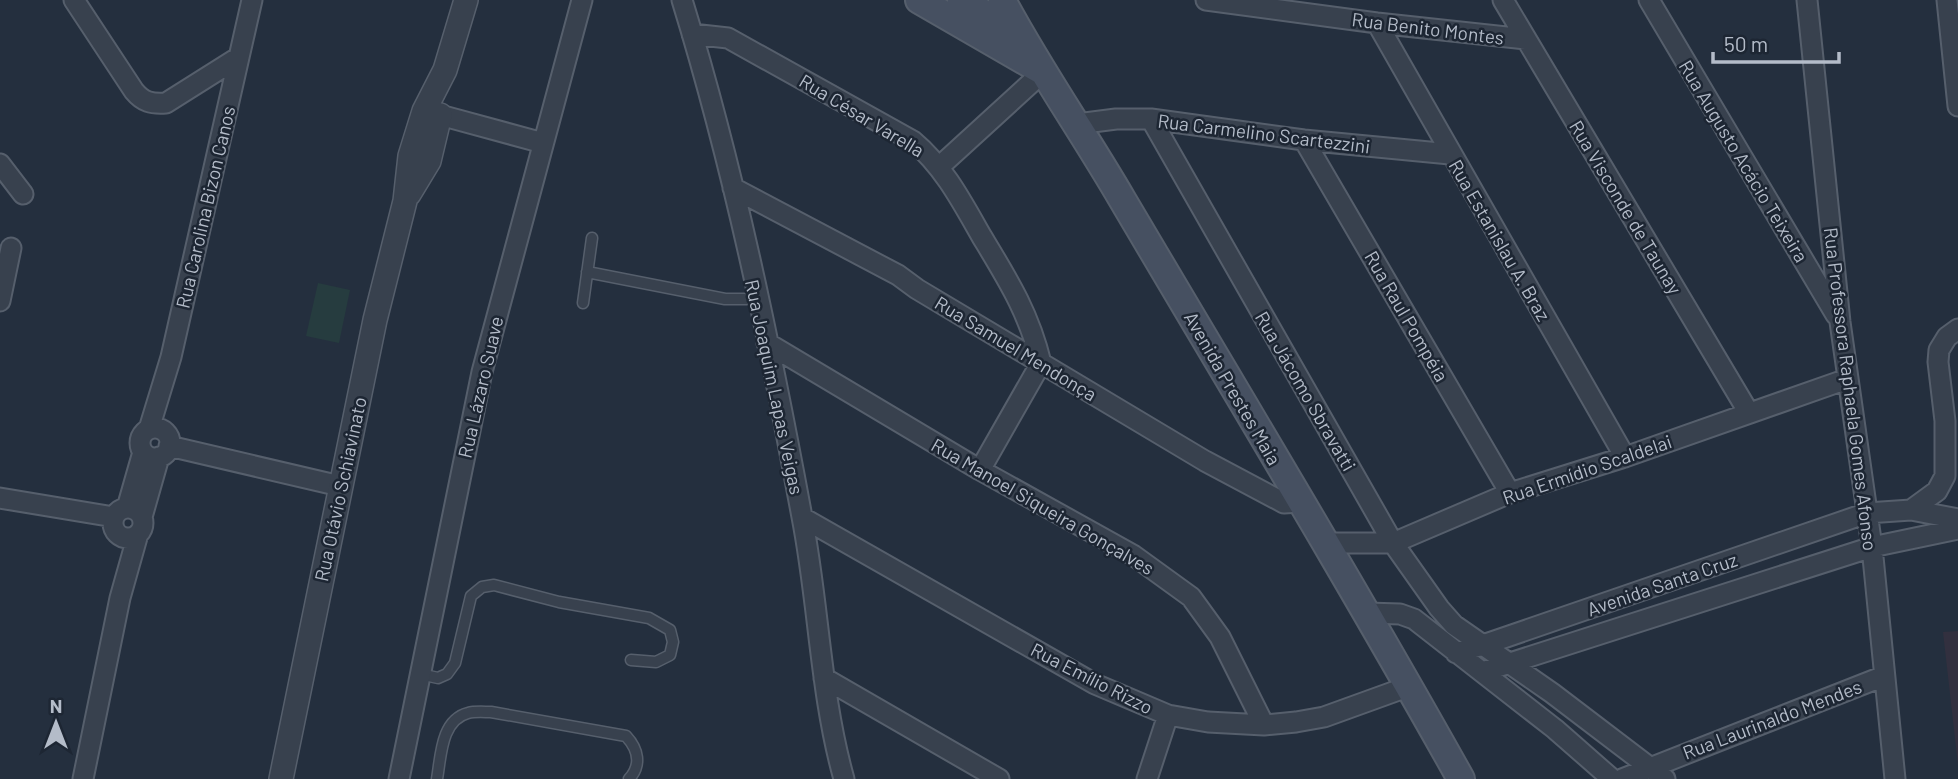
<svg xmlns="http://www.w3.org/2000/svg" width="1958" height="779" viewBox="0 0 1958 779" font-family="Barlow,sans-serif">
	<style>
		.medical { fill: #32303f }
		.green { fill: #263c3f }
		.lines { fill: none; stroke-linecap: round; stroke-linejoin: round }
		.service-casing { stroke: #565f6c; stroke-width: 13 }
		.minor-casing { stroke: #565f6c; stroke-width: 23 }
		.tertiary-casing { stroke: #565f6c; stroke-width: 26 }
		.secondary-casing { stroke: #565f6c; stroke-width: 30 }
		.service { stroke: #38414e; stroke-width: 10 }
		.minor { stroke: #38414e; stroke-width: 19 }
		.tertiary { stroke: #38414e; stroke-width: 23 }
		.secondary { stroke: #465061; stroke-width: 26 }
		.labels { text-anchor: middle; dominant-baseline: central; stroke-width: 5; stroke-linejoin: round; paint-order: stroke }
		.street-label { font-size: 19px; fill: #b4bcc9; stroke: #1d2633 }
	</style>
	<rect width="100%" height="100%" fill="#242f3e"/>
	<!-- medical -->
	<path class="medical" d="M1958,631V765L1943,632Z"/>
	<!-- green -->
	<path class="green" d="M318,283L350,290L339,343L306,336Z"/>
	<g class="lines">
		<!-- service casing -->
		<g class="service-casing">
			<path id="service" d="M587,272L725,299H757
				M583,303L592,238
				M420,674L438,678L447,674L455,663L471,596L482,587L494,585L559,602L649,618L670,630L673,642L670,655L656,662L631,660
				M437,779C441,756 441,720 468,713C475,711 484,712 491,712L626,736C638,749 642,765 629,779"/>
		</g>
		<!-- minor casing -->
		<g class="minor-casing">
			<path id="minor" d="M74,0L134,91C143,102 151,104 166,103L239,57
				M682,0C734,169 770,344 802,517C819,604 820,694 844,779
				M1206,0L1377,23L1526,39
				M1503,0L1749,413
				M1649,0L1836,315
				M1807,0L1840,322L1872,547L1895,779
				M1947,0L1958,106
				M1377,23L1625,457
				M692,34L728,38L913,141C944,167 962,202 982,237C1008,280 1029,313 1041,363
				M440,115L543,143
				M1151,119L1393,543L1439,608L1454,625L1552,693L1665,779
				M1077,124L1116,119H1151L1304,140L1450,154
				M1304,140L1510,493
				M0,164L23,194
				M939,167L1043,72
				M733,188L898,275L917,289L1205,461L1284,503L1300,502
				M0,301L11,248
				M767,343L980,470L1133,555L1191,597L1220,637L1264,725
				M140 443a15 15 0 1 1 30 0a15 15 0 1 1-30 0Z
				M149,429L171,357L252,0
				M169,446L340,486
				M980,470L1041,363
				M0,498L114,517
				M127,508L143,452
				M113 523a15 15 0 1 1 30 0a15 15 0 1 1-30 0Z
				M1911,510L1937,491L1945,476V421L1938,362L1939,350L1947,337L1958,329
				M142,517L159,457
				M803,518L1095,684L1168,715L1208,722L1264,725L1296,722L1324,717L1407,687
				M1326,543H1393L1510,493L1625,457L1847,379
				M1367,613L1400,614L1414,619L1555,729L1612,779
				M1456,653L1483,645L1867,513L1911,510L1958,519
				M1482,672L1872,547L1958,529
				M824,678L999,779
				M83,779L120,598L138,534
				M399,779L482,372L582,0
				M1147,779L1168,715
				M1622,779L1884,676"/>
		</g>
		<!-- tertiary casing -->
		<g class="tertiary-casing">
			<path id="tertiary" d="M409,194L429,161L440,115L424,111
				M281,779L375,320L405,201L410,156L424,111L445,70L466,0"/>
		</g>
		<!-- secondary casing -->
		<g class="secondary-casing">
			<path id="secondary" d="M919,0L1042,71
				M961,0L1019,34
				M1002,0C1038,68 1083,132 1122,199C1236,392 1352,584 1461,779"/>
		</g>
		<!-- service -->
		<use href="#service" class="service"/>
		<!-- minor -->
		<use href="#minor" class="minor"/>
		<!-- tertiary -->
		<use href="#tertiary" class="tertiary"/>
		<!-- secondary -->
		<use href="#secondary" class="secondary"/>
	</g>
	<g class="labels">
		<!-- street labels -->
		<g class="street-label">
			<text transform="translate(1428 28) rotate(7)">Rua Benito Montes</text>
			<text transform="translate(862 115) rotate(31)">Rua César Varella</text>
			<text transform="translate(1264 133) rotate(7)">Rua Carmelino Scartezzini</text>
			<text transform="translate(1744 161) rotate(59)">Rua Augusto Acácio Teixeira</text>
			<text transform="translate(205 207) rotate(-77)">Rua Carolina Bizon Canos</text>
			<text transform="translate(1626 207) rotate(59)">Rua Visconde de Taunay</text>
			<text transform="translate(1500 240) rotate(60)">Rua Estanislau A. Braz</text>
			<text transform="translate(1407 316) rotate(60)">Rua Raul Pompéia</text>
			<text transform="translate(1016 348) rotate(31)">Rua Samuel Mendonça</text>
			<text transform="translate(480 387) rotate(-77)">Rua Lázaro Suave</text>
			<text transform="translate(775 387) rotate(78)">Rua Joaquim Lapas Veigas</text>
			<text transform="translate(1233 388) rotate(60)">Avenida Prestes Maia</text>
			<text transform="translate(1851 389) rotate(83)">Rua Professora Raphaela Gomes Afonso</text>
			<text transform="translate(1306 391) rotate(60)">Rua Jácomo Sbravatti</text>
			<text transform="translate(1587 469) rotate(-19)">Rua Ermídio Scaldelai</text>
			<text transform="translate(340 489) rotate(-78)">Rua Otávio Schiavinato</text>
			<text transform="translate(1043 506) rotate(30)">Rua Manoel Siqueira Gonçalves</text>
			<text transform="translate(1662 584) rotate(-19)">Avenida Santa Cruz</text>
			<text transform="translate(1092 678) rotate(27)">Rua Emílio Rizzo</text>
			<text transform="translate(1772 719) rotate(-21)">Rua Laurinaldo Mendes</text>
		</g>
	</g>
	<!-- north arrow -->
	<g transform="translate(56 723)" stroke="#1d2633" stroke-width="5" paint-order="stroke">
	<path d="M0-5L12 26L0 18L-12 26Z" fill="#b4bcc9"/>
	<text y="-10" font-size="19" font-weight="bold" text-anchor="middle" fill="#b4bcc9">N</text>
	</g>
	<!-- scale -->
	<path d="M1713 52v10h126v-10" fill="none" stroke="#b4bcc9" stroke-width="3.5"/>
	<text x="1724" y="52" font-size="21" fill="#b4bcc9" stroke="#1d2633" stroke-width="5" paint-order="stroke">50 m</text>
</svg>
